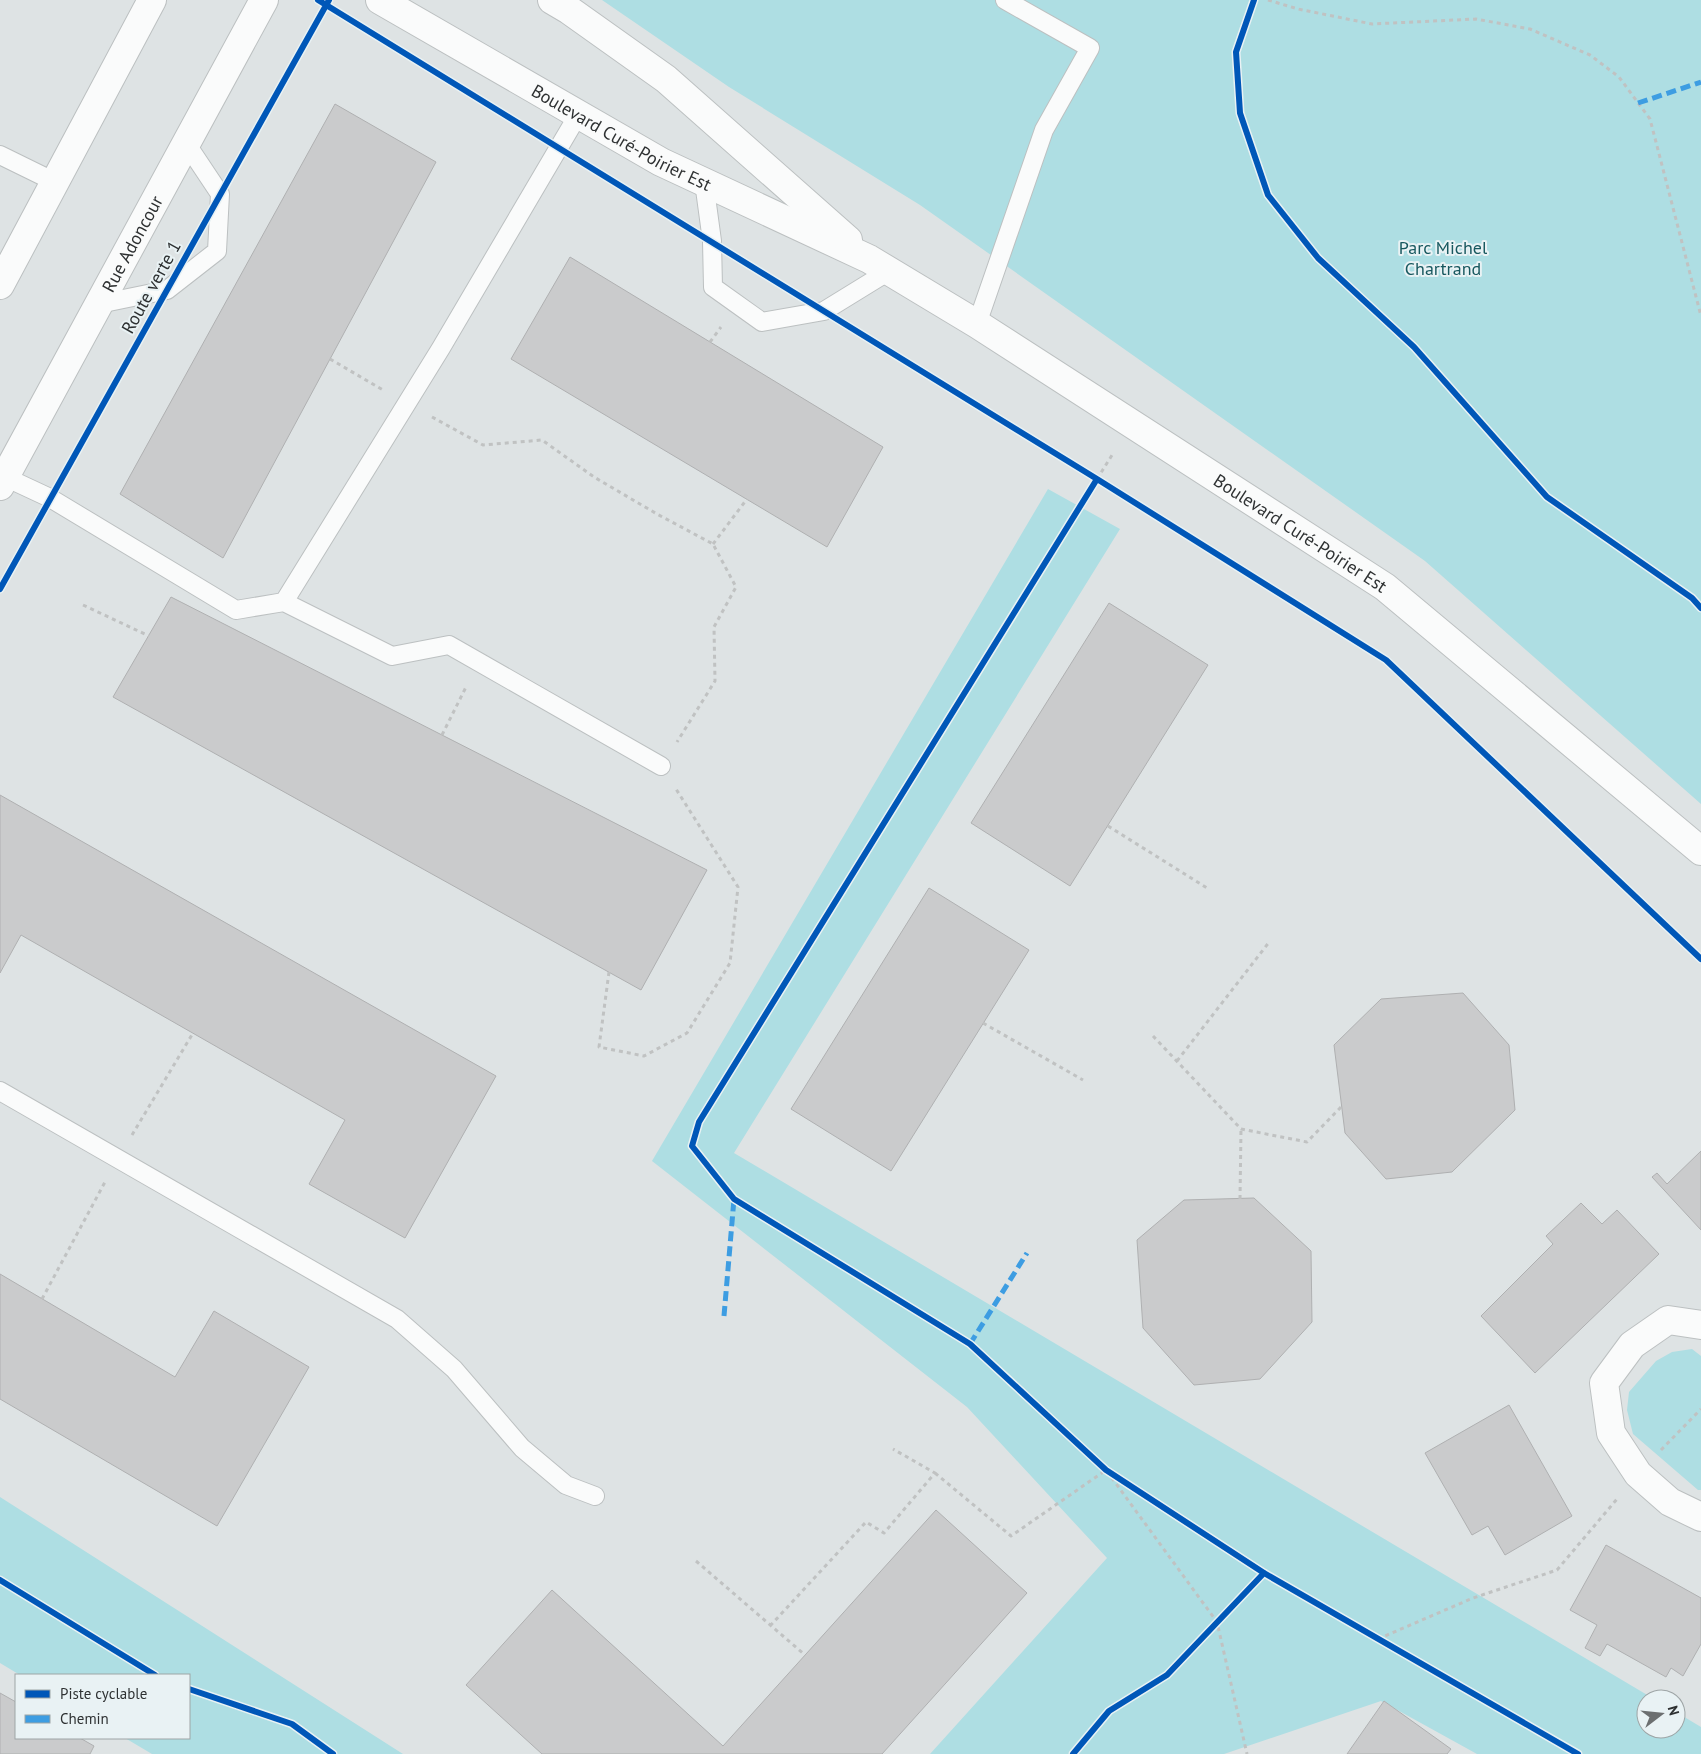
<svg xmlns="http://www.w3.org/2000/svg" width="1701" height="1754" viewBox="0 0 1701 1754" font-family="'PT Sans',sans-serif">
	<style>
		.green { fill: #aedee3 }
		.building { fill: #cacbcc; stroke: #afb0b1 }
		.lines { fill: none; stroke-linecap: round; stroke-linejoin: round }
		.service-casing { stroke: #bcc0c1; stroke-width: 20 }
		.minor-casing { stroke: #bcc0c1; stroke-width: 30 }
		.tertiary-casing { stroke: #bcc0c1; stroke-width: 30 }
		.secondary-casing { stroke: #bcc0c1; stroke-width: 30 }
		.path { stroke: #c0c2c2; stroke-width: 3; stroke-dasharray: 4 4; stroke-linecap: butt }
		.service { stroke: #fafbfb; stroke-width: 18 }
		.minor { stroke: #fafbfb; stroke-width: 28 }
		.tertiary { stroke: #fafbfb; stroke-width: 28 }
		.secondary { stroke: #fafbfb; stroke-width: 28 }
		.quiet { stroke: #3d9de2; stroke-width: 5; stroke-dasharray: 10 5; stroke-linecap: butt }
		.cycleway-casing { stroke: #e9f2f4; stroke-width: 9 }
		.cycleway { stroke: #0057b8; stroke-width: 6 }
		.labels { text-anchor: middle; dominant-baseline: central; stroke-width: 4; stroke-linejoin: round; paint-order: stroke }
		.street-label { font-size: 18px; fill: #2e3132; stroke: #e9f2f4 }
		.park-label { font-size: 18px; fill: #17585f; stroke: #e9f2f4 }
	</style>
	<rect width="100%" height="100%" fill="#dee3e4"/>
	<!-- green -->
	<path class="green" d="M602,0H1701V804L1425,561L920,205L729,87Z
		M1048,489L1120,529L734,1153L1654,1699H1646V1729H1676V1712L1701,1727V1754H1477L1381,1701L1224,1754H930L1107,1558L967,1407L652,1161Z
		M1692,1349L1701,1356V1490H1698L1633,1434L1627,1410L1629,1392L1656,1361L1672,1352Z
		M0,1497L403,1754H152L125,1738H189V1675H20L0,1663Z"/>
	<!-- building -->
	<path class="building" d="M335,104L436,162L223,558L120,494Z
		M570,257L883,447L827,547L511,359Z
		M171,597L707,870L641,990L113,697Z
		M1109,603L1208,665L1070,886L971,823Z
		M0,795L496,1076L405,1238L309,1184L345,1120L21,935L0,973Z
		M929,888L1029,950L891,1171L791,1109Z
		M1463,993L1509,1045L1515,1110L1452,1172L1386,1179L1345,1133L1334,1045L1381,999Z
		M1701,1151V1230L1652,1177L1657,1173L1667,1184Z
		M1254,1198L1311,1251L1312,1322L1260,1379L1194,1385L1143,1328L1137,1240L1184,1200Z
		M1581,1203L1602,1224L1617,1210L1659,1254L1535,1373L1481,1316L1553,1244L1546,1236Z
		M0,1274L175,1377L214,1311L309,1367L217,1526L0,1399Z
		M1509,1405L1572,1516L1505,1555L1488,1526L1472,1535L1425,1453Z
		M936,1510L1027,1593L882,1754H542L466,1685L552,1590L723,1746Z
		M1606,1545L1701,1598V1644L1683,1676L1671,1668L1666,1677L1607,1644L1600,1656L1585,1648L1597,1625L1570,1610Z
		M0,1693L16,1702V1738H80L94,1746L90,1754H0Z
		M1384,1701L1451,1749L1447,1754H1347Z"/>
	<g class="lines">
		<!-- service casing -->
		<g class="service-casing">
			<path id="service" d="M0,155L55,182
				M704,182L712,241L713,287L762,322L824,311L889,271
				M99,304L167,290L217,251L220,194L186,143
				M977,324L1044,130L1090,48L1005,0
				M5,477L50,498L236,610L284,602L392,656L449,645L661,766
				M284,602L441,348L578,115
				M0,1091L397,1319L454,1369L522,1448L566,1485L595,1496"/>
		</g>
		<!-- minor casing -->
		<g class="minor-casing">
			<path id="minor" d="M1701,1325L1668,1320L1632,1345L1604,1383L1611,1433L1638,1474L1670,1502L1701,1517"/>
		</g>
		<!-- tertiary casing -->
		<g class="tertiary-casing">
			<g id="tertiary">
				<path d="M0,285L152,0"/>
				<path id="s1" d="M0,486L264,0"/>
			</g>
		</g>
		<!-- secondary casing -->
		<g class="secondary-casing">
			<g id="secondary">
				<path id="s2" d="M380,0L661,162L869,259L977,324L1385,587L1701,851"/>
				<path d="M552,0L569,10L666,79L848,240"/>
			</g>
		</g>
		<!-- path -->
		<path class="path" d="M1268,0L1298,9L1372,24L1476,19L1530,29L1590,55L1619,77L1650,119L1701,316
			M710,342L721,327
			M330,359L383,390
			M432,417L483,445L542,440L594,477L657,514L713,544L736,587L714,627L715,681L677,742
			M1097,479L1114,452
			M713,544L747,499
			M83,605L149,636
			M442,735L466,687
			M1108,826L1207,888
			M609,972L599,1047L644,1056L687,1033L730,963L738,887L676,789
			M983,1023L1083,1080
			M1153,1036L1241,1129L1307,1142L1342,1106
			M1177,1061L1270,941
			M132,1135L193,1033
			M1240,1199L1241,1129
			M42,1299L105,1182
			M1661,1450L1701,1409
			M935,1473L1011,1536L1106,1470L1217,1622L1247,1754
			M696,1561L805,1655
			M770,1626L866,1522L884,1533L935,1473L893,1449
			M1378,1639L1473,1598L1557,1570L1617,1499"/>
		<!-- service -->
		<use href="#service" class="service"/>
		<!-- minor -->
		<use href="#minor" class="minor"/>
		<!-- tertiary -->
		<use href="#tertiary" class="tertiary"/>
		<!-- secondary -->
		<use href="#secondary" class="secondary"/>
		<!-- quiet -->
		<path class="quiet" d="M1638,103L1701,82
			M724,1316L734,1199
			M970,1344L1027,1253"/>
		<!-- cycleway casing -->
		<g class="cycleway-casing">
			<path id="cycleway" d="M318,0L1097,479L1386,660L1701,959
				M1254,0L1236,52L1240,113L1268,195L1318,258L1414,347L1547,497L1692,598L1701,608
				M1097,479L699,1122L692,1146L734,1199L970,1344L1106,1470L1264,1573L1578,1754
				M0,589L329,0
				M0,1580L155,1675
				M189,1689L292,1724L333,1754
				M1073,1754L1109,1711L1167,1675L1264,1573"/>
		</g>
		<!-- cycleway -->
		<use href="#cycleway" class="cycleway"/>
	</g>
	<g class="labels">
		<!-- street labels -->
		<g class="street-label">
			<text stroke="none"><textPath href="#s2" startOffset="278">Boulevard Curé-Poirier Est</textPath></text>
			<text stroke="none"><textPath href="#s1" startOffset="276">Rue Adoncour</textPath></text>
			<text transform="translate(151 287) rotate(-61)">Route verte 1</text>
			<text stroke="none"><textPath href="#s2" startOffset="1065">Boulevard Curé-Poirier Est</textPath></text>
		</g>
		<!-- park labels -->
		<g class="park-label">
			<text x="1443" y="247">Parc Michel<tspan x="1443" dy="21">Chartrand</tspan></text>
		</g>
	</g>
	<!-- legend -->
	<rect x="15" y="1674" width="175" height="65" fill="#e9f2f4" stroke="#9ea5a6"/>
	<rect x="25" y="1690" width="25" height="8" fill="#0057b8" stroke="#9ea5a6"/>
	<text x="60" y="1699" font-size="15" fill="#2e3132">Piste cyclable</text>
	<rect x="25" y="1715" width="25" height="8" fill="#3d9de2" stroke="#9ea5a6"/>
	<text x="60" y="1724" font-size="15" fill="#2e3132">Chemin</text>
	<!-- north arrow -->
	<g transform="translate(1661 1714) rotate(74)"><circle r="24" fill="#e9f2f4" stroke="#9ea5a6"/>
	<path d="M0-4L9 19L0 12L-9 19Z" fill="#6c6f70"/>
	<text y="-8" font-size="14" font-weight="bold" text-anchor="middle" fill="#2e3132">N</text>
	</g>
</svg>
